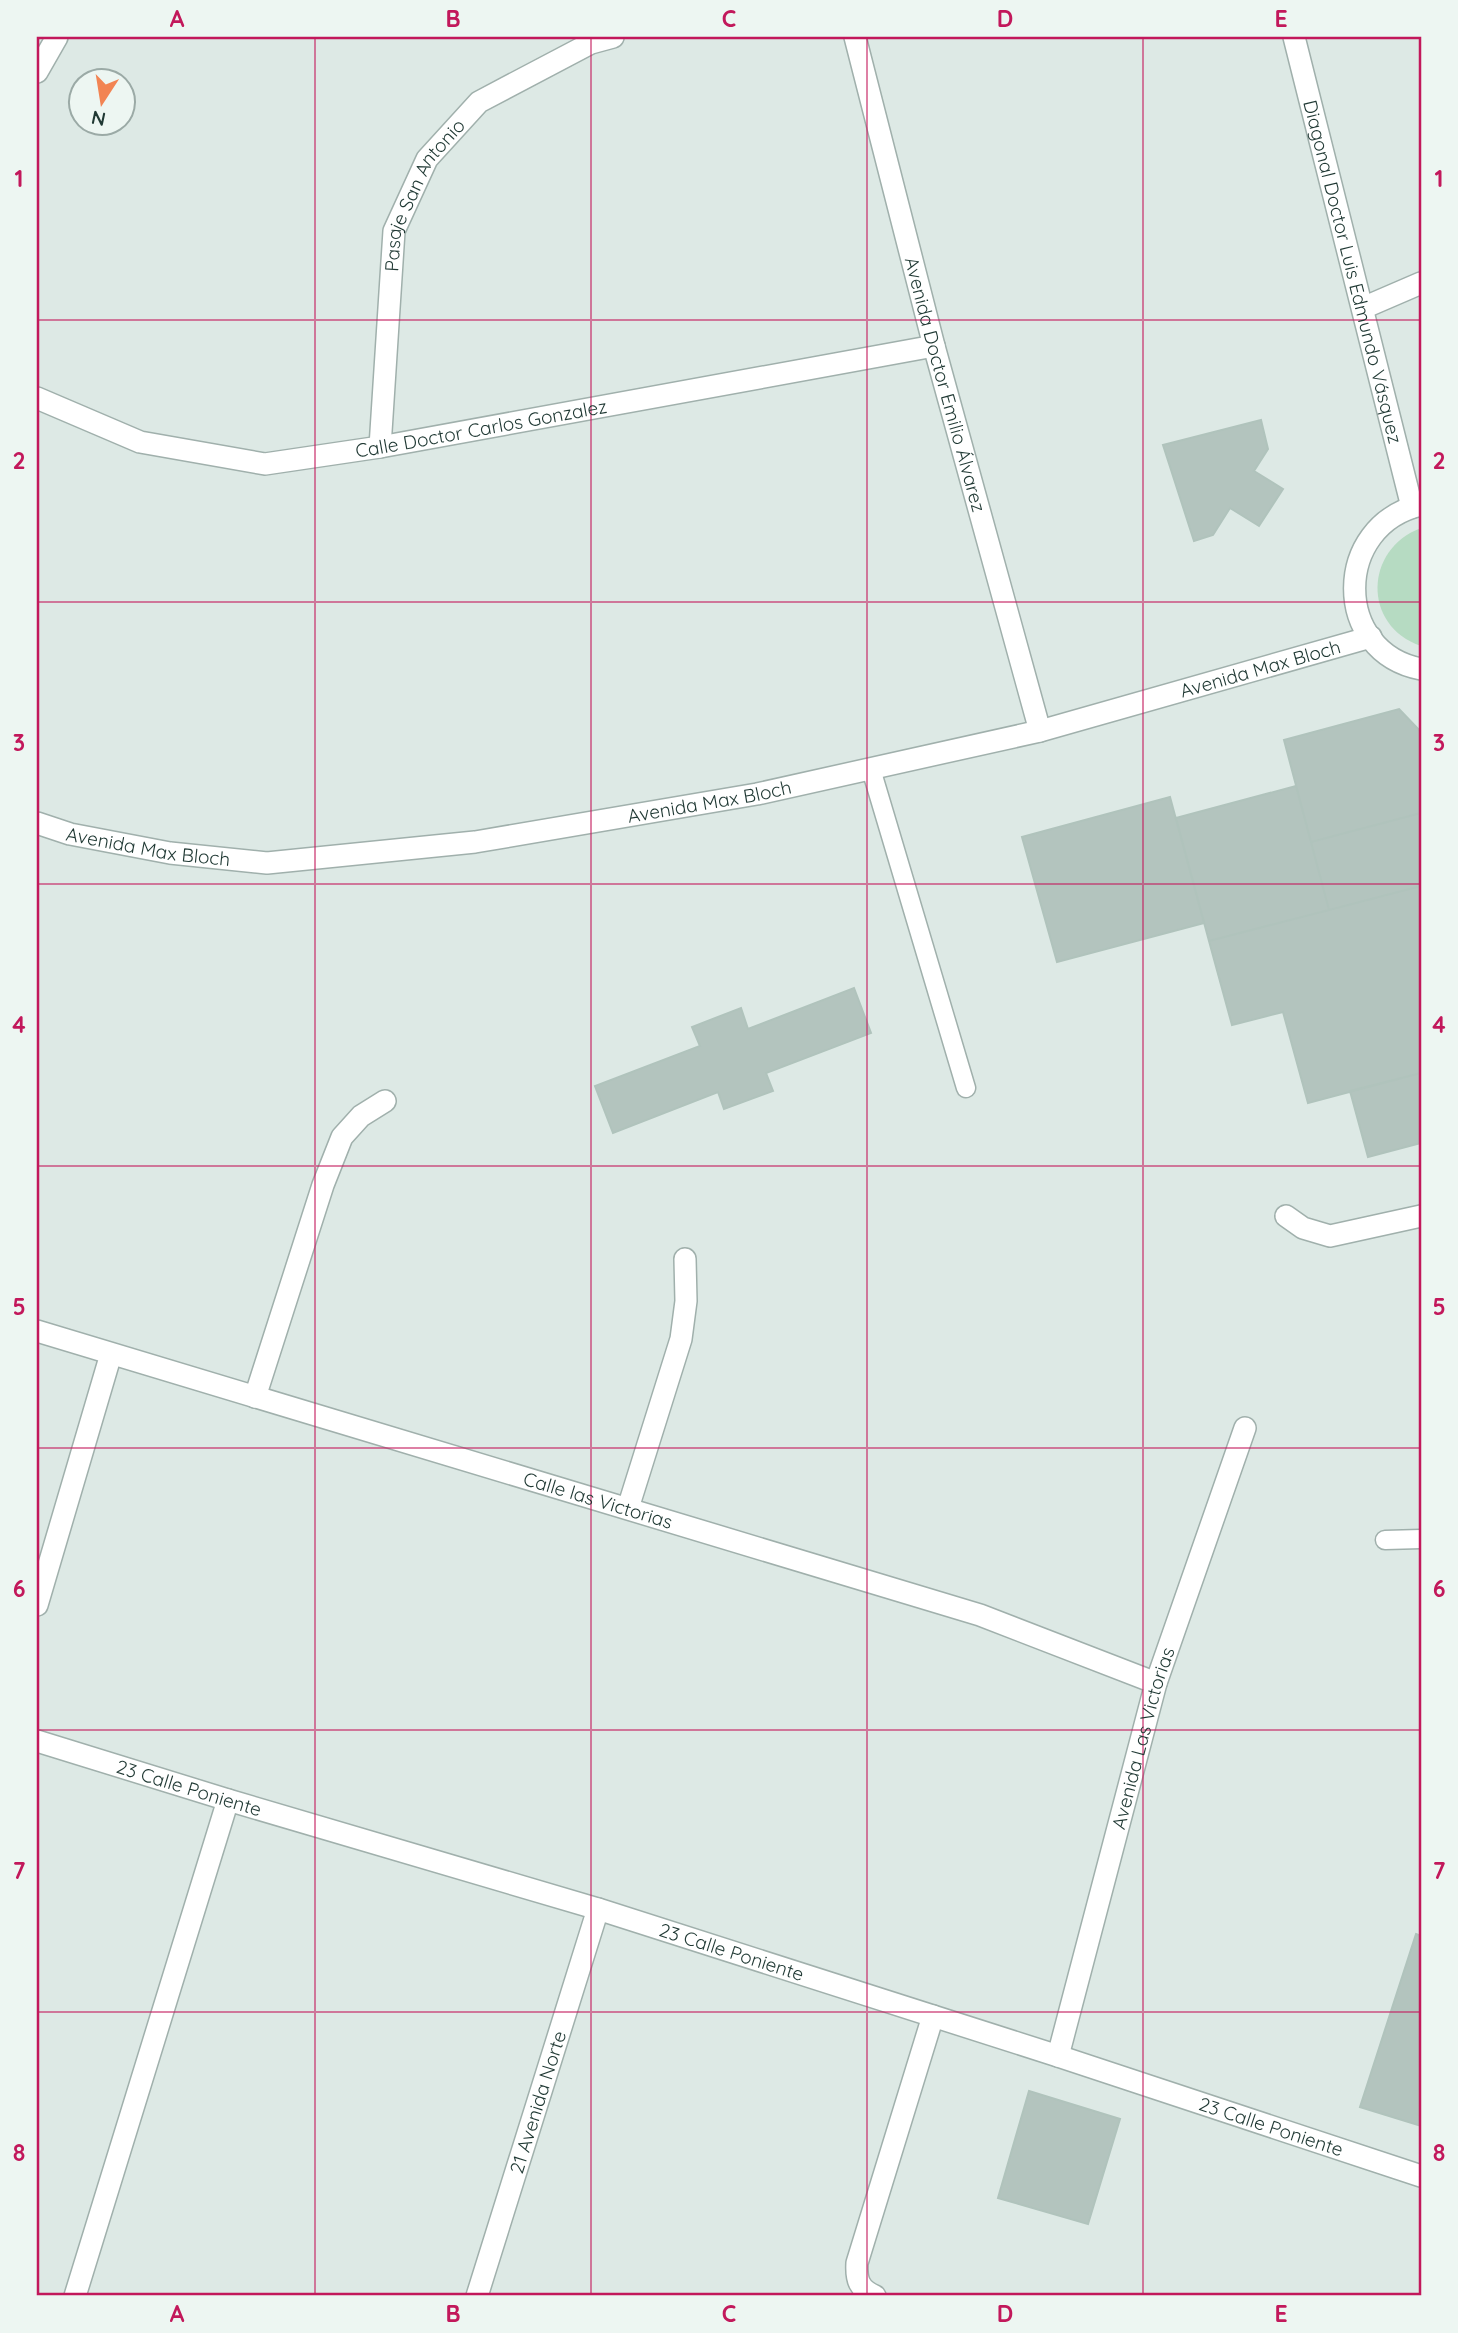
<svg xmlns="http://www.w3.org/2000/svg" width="1458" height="2333" viewBox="0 0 1458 2333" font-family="Quicksand,sans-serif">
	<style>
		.green { fill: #b6dbc2 }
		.building { fill: #b3c4be; stroke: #b0c3bc; stroke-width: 2 }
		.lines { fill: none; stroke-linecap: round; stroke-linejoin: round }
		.lane-casing { stroke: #a0b0ac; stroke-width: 21 }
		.street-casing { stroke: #a0b0ac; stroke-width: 24 }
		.lane { stroke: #fff; stroke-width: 18 }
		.street { stroke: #fff; stroke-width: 21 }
		.grid { fill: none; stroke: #c2185b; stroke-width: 2; stroke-opacity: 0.55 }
		.labels { text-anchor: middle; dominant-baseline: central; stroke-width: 7; stroke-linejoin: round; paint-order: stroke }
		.street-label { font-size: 19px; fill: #1f3833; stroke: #edf6f2 }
		.neatline { fill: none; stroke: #c2185b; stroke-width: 2.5 }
		.grid-label { font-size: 23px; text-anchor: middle; font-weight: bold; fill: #c2185b }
	</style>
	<rect width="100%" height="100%" fill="#dde9e5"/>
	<!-- green -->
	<path class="green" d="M1421,528V646C1362,626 1364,549 1421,528Z"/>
	<!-- building -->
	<path class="building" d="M1261,420L1268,449L1254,471L1283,489L1259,526L1230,508L1213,535L1194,541L1163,445Z
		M1399,709L1421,732V813L1311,842L1284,740Z
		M1296,786L1329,910L1209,941L1176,818Z
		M1170,797L1204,923L1057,962L1022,837Z
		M1421,813V886L1329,910L1311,842Z
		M1421,886V1073L1308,1103L1283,1012L1232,1025L1209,941Z
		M854,988L871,1033L766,1073L773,1091L724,1109L718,1092L613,1133L595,1086L700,1046L692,1027L741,1008L748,1029Z
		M1421,1073V1143L1368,1157L1350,1091Z
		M1416,1934L1421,1936V2126L1360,2107Z
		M1029,2091L1120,2119L1088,2224L998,2198Z"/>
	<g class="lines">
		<!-- lane casing -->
		<g class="lane-casing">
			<path id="lane" d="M871,769L966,1088
				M1385,1540L1421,1539"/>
		</g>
		<!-- street casing -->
		<g class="street-casing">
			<g id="street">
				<path id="s1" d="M855,37L934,346L1040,731"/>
				<path id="s2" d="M1294,37L1412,507"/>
				<path d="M37,72L57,37"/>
				<path d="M1363,308L1421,283"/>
				<path id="s3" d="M37,398L140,442L265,464L380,447L934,346"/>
				<path id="s4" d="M380,447L394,231L427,159L479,102L591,43L613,37"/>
				<path d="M1421,505C1333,525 1332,652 1421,669"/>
				<path id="s5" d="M37,823L70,834L170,853L267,863L475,842L757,794L1040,731L1371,637"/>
				<path d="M1286,1216L1303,1228L1330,1236L1421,1216"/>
				<path id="s6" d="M37,1331L980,1615L1156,1683"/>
				<path d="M255,1397L323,1185L342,1137L361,1116L385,1101"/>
				<path d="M628,1508L681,1339L686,1301L685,1259"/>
				<path d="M37,1605L111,1354"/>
				<path id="s7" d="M37,1741L228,1800L598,1909L1058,2056L1421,2176"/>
				<path id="s8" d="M1058,2056L1156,1683L1245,1428"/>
				<path d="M75,2296L228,1800"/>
				<path id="s9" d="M477,2296L598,1909"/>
				<path d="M875,2296C859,2289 856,2280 857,2263L933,2016"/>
			</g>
		</g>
		<!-- lane -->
		<use href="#lane" class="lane"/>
		<!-- street -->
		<use href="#street" class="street"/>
	</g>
	<!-- grid -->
	<path class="grid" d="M315,37V2296M591,37V2296M867,37V2296M1143,37V2296M37,320H1421M37,602H1421M37,884H1421M37,1166H1421M37,1448H1421M37,1730H1421M37,2012H1421"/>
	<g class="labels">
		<!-- street labels -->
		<g class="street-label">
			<text stroke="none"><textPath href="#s4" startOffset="261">Pasaje San Antonio</textPath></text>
			<text stroke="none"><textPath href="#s2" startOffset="242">Diagonal Doctor Luis Edmundo Vásquez</textPath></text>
			<text stroke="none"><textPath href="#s1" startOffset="359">Avenida Doctor Emilio Álvarez</textPath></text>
			<text stroke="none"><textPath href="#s3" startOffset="458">Calle Doctor Carlos Gonzalez</textPath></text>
			<text stroke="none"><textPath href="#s5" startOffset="1248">Avenida Max Bloch</textPath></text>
			<text stroke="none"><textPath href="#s5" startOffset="681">Avenida Max Bloch</textPath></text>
			<text stroke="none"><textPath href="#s5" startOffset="114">Avenida Max Bloch</textPath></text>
			<text stroke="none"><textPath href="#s6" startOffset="586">Calle las Victorias</textPath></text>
			<text stroke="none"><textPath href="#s8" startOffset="329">Avenida Las Victorias</textPath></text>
			<text stroke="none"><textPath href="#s7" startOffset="159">23 Calle Poniente</textPath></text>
			<text stroke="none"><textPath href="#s7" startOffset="726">23 Calle Poniente</textPath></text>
			<text stroke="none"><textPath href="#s9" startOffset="203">21 Avenida Norte</textPath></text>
			<text stroke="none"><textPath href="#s7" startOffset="1293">23 Calle Poniente</textPath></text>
		</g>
	</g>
	<!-- border -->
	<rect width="1458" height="2333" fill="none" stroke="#edf6f2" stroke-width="77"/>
	<!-- north arrow -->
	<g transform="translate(102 102) rotate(192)"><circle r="33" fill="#edf6f2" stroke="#9baaa6" stroke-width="2"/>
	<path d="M0-5L12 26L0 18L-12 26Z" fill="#f28453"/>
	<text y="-10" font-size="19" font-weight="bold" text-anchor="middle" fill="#1f3833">N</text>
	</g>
	<rect x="38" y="38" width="1382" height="2256" class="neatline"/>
	<g class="grid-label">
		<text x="177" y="27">A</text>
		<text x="453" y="27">B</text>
		<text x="729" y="27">C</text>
		<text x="1005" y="27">D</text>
		<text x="1281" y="27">E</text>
		<text x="19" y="187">1</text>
		<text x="1439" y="187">1</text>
		<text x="19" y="469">2</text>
		<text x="1439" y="469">2</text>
		<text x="19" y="751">3</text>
		<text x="1439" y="751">3</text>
		<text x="19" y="1033">4</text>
		<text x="1439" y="1033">4</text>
		<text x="19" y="1315">5</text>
		<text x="1439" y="1315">5</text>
		<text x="19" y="1597">6</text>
		<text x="1439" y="1597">6</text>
		<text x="19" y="1879">7</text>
		<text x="1439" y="1879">7</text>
		<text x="19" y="2161">8</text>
		<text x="1439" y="2161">8</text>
		<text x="177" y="2322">A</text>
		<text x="453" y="2322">B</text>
		<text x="729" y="2322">C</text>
		<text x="1005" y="2322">D</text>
		<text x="1281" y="2322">E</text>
	</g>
</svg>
